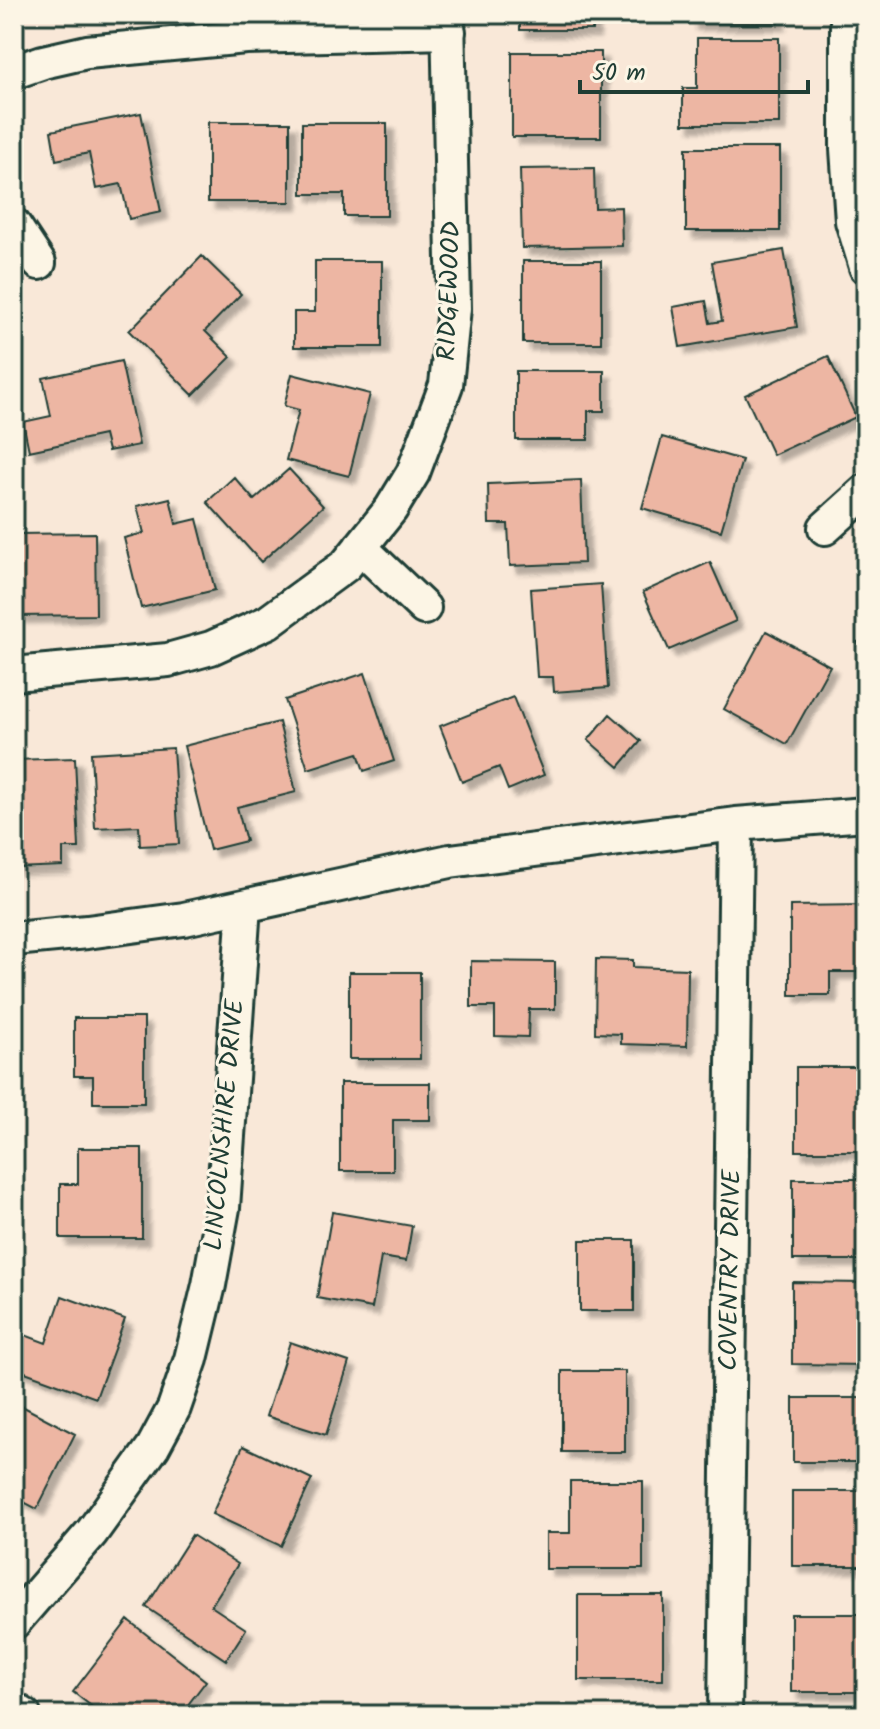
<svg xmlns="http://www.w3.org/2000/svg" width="880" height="1729" viewBox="0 0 880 1729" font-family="Kalam,sans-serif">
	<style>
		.building { fill: #edb6a3; stroke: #1f3d34; stroke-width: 2; filter: url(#shadow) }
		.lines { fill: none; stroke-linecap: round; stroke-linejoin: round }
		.minor-casing { stroke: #1f3d34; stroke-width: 38 }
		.minor { stroke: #fcf5e5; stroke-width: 32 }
		.labels { text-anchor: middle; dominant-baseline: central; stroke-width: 6; stroke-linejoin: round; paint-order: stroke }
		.street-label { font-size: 26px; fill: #1f3d34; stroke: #fcf5e5 }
	</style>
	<defs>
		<filter id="shadow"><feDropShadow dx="7" dy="7" stdDeviation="2" flood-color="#0004"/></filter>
	</defs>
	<rect width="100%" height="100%" fill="#f9e8d8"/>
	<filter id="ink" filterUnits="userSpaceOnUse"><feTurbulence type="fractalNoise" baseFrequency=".0125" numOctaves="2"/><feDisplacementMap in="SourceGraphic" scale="16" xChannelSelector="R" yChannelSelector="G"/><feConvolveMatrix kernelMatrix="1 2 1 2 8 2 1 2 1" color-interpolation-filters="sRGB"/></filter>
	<g filter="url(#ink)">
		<!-- building -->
		<path class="building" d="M520,14H593V30H520Z
			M690,14H778V23H690Z
			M697,38H779V124H683V88H697Z
			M512,52H601V137H512Z
			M141,113L161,212L129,219L121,184L96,189L89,153L56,160L51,131Z
			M208,122H290V202H208Z
			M302,123H387V216H344V194H302Z
			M686,148H780V231H686Z
			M594,168L595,208L621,207L622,246L522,248L520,169Z
			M784,250L797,327L680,347L673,307L706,301L710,323L722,321L712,262Z
			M202,256L241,294L205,331L231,357L193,395L129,331Z
			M315,261H382V347H294V312H315Z
			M523,261H601V343H523Z
			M828,356L856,417L773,455L745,395Z
			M121,361L139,445L108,451L104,435L29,451L23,422L51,416L43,378Z
			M516,371H604V411H588V440H516Z
			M292,374L370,394L349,476L286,460L299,410L284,406Z
			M662,437L742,460L721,531L642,508Z
			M289,469L323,506L261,562L207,502L234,477L254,500Z
			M581,480L584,563L510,566L508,524H489L488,484Z
			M170,498L176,524L197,519L215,590L141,608L124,538L144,533L137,506Z
			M95,533L96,615L18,616L17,534Z
			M710,562L736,621L669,650L643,592Z
			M601,584L608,688L554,692L553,677H537L531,589Z
			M766,631L830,666L787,744L724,709Z
			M866,640V673L857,642Z
			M365,673L394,761L364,771L358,753L308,769L285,700Z
			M513,697L544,775L508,790L499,767L462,782L440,726Z
			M610,714L641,741L619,767L588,740Z
			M279,722L296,792L237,807L246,841L210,850L184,746Z
			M173,748L179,844L140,846L139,826L95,828L91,753Z
			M75,758L79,848H63V866L14,868V760Z
			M866,905V972H830V995H790V906Z
			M596,959L633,960V967L688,969L687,1046L621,1044V1034L595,1033Z
			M471,961L555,962V1009H529L528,1037L495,1036V1007H471Z
			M349,972H420V1059H349Z
			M74,1018H144V1103H93V1076H74Z
			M796,1067H866V1151H796Z
			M340,1083H430V1120H393V1171H340Z
			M78,1148H142V1238H60V1184H78Z
			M793,1179H866V1260H793Z
			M332,1212L412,1226L406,1261L381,1257L372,1308L317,1298Z
			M580,1240H634V1311H580Z
			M792,1282L866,1283V1365L792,1364Z
			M62,1296L125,1319L96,1398L14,1368V1339L17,1332L46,1343Z
			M290,1342L349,1362L326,1435L266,1416Z
			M562,1371H625V1452H562Z
			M793,1398H866V1462H793Z
			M20,1405L75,1434L37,1509L14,1497V1416Z
			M243,1446L312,1479L281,1546L212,1514Z
			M570,1481H643V1569H546V1533H570Z
			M792,1491H859V1535H866V1566H792Z
			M192,1535L238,1564L211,1606L246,1629L226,1660L146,1607Z
			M578,1595H663V1680H578Z
			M791,1614H866V1692H791Z
			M128,1620L206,1681L180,1715H103L73,1692Z"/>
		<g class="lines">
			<!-- minor casing -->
			<g class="minor-casing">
				<path id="minor" d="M847,14V149L852,221L866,267
					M14,72L43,62L87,52L246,37L449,32
					M14,225L39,263
					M825,528L866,491
					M360,547L424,608
					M14,674L168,660L211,648L268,622L346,565L391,509L413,473L446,385L454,308L448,14
					M14,939L87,932L184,919L450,861L736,824L866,814
					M14,1622L92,1532L153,1447L174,1408L191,1359L209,1285L223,1208L244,906
					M14,1709L24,1715
					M725,1715L736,824"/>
			</g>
			<!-- minor -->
			<use href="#minor" class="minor"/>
		</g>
	</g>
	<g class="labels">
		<!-- street labels -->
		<g class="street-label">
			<text transform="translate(450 291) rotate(-88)">RIDGEWOOD</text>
			<text transform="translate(225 1125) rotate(-85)">LINCOLNSHIRE DRIVE</text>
			<text transform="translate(731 1270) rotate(-89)">COVENTRY DRIVE</text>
		</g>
	</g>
	<!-- margin -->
	<rect width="880" height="1729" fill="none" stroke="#fcf5e5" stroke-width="48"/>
	<rect x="24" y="24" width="832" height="1681" fill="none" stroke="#1f3d34" stroke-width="3" filter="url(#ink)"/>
	<!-- scale -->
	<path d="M580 80v12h228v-12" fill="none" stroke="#1f3d34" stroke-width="4"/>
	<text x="592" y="80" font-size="24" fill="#1f3d34" stroke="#fcf5e5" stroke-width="6" paint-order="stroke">50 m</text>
</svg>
